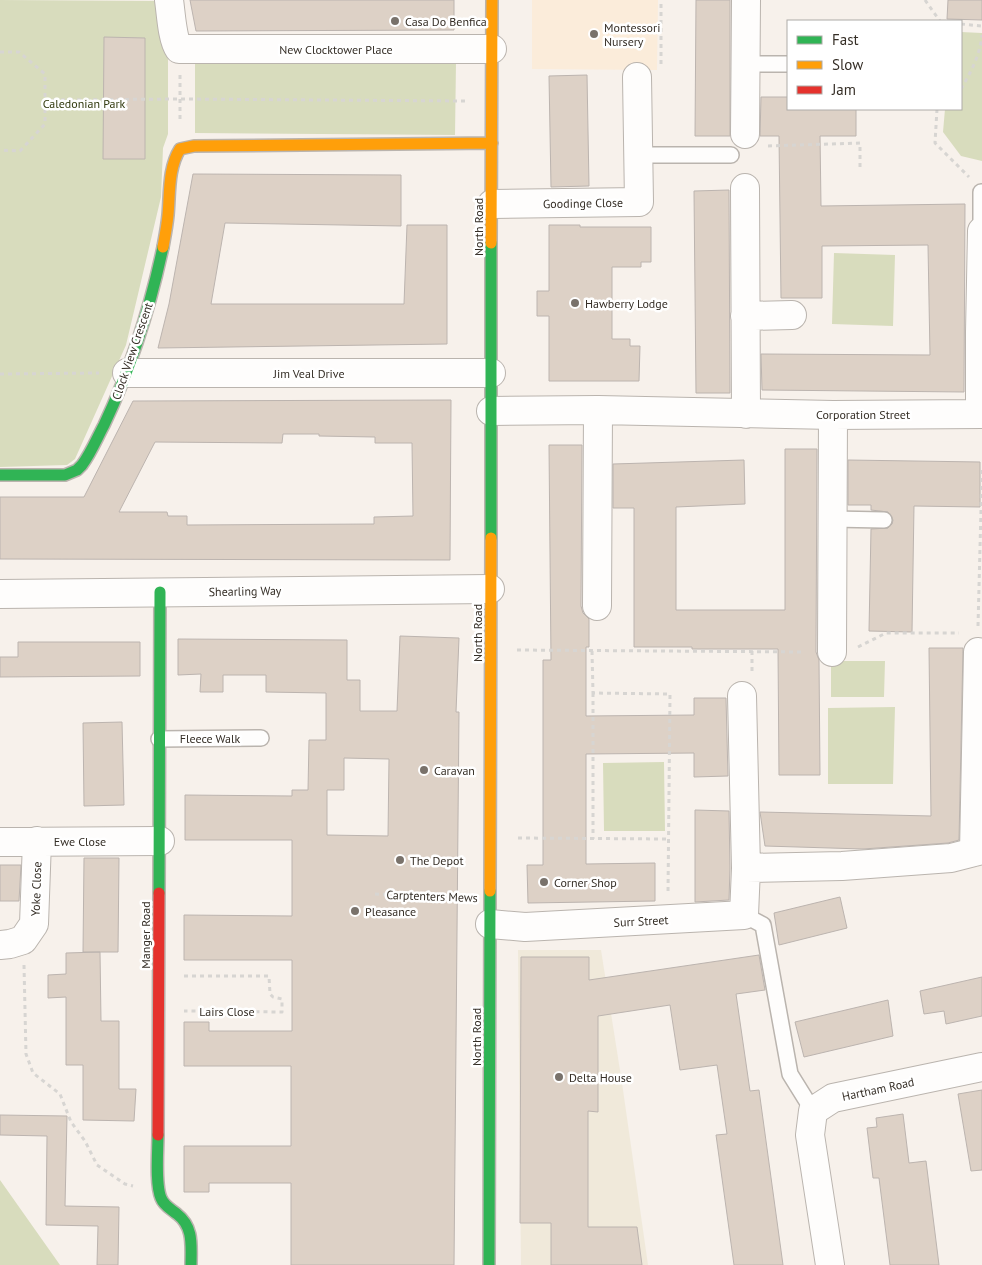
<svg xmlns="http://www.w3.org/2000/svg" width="982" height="1265" viewBox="0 0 982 1265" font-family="'PT Sans',sans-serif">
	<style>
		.industrial { fill: #f0e9da }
		.built { fill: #fbecda }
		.green { fill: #d8dcbd }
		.building { fill: #ddd1c6; stroke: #bcb4af; fill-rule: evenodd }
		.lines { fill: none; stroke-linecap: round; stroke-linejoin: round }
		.lane-casing { stroke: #bab4ae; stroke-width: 18 }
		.street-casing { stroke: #bab4ae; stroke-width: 30 }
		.fast-casing { stroke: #bab4ae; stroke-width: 14 }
		.slow-casing { stroke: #bab4ae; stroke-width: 14 }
		.jam-casing { stroke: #bab4ae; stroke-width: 14 }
		.path { stroke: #d7d5d2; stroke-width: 3; stroke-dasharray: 4 4; stroke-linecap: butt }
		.lane { stroke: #fefdfc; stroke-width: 15 }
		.street { stroke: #fefdfc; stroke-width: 28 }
		.fast { stroke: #30b455; stroke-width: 11 }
		.slow { stroke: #ff9f0a; stroke-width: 11 }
		.jam { stroke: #e5322d; stroke-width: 11 }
		.poi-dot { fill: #79726b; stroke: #fff; stroke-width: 2 }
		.labels { text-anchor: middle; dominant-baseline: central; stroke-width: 5; stroke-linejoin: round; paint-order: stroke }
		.poi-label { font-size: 12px; fill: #352e26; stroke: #fff; text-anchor: start }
		.street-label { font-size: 12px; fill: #352e26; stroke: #fff }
		.park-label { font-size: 12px; fill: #31390d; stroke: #fff }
	</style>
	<rect width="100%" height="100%" fill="#f7f1eb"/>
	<!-- industrial -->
	<path class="industrial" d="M518,950H601L622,1083L648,1265H521Z"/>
	<!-- built -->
	<path class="built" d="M532,0H658L657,70L532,69Z"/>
	<!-- green -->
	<path class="green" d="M0,0L160,1L168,60V134L163,148L161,197L126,345L75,459L67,465L0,467Z
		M961,32L982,33V161L961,156L943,132L945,109H961Z
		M195,62H456L455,135L195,133Z
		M834,253L895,255L893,326L832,324Z
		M831,661H885L884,697H831Z
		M895,707L893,784H828V708Z
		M664,762L665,831H604L603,763Z
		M0,1180L60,1265H0Z"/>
	<!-- building -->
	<path class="building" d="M190,0H454V30L196,31Z
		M696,0H730V136H695Z
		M948,0H982V20L947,19Z
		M104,37L145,38V159H103Z
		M587,75L589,186L551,187L549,76Z
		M761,97H788V109H856V136H820L821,206L965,204L964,392L762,390L761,354L930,355L928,245L822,246V298H781L779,136H760Z
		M193,174L401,175V226L225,223L211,304H404L407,225H447V344L158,348L169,304Z
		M729,190L730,393H696L694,191Z
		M549,225H580V227H651V262H641V267H612V339H630V346H640L639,381H549V316H537V291H549Z
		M451,400L450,560L0,559V497H84L133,401ZM283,434H319V436L375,437V443H412L413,516L374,517V524L187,525V516H168L167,512H119L155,442L282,443Z
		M549,445H582L581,606L583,613L589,619V647H586V716L694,715V698H726L728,776L694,777V753L586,754V864L655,863V901L528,903L527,865H543V660H551Z
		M785,449H817L816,652L819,660L820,775H779L778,649H692V647H634V508H613V464L744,460L745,504L676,507V610H785Z
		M848,460L980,462V507L914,506L912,632L869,631L871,529L888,528L892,524L893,520L888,512L871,510V505H848Z
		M400,636L459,638L456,712H459L454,1265H291V1183H209V1192H184V1146H291V1066H184V1022H209V1031H292V960H184V915L292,916V840H185V795L292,796V790H308L309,740H326V693L266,692V675H223V692H200L201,674L178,675V639L347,640V680H360V711H397ZM344,758L389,759L388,836L327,835V790H344Z
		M18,642H140V676L0,677V657H18Z
		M929,648H963L959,840L948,843L863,849L765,846L760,812L931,816Z
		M122,722L124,805L84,806L83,723Z
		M695,810L729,811L730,868L729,900L695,902Z
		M84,858H119L118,952H83Z
		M0,865H21L19,901H0Z
		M840,897L847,928L779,945L774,913Z
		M100,952L101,1021H119V1089H136L134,1121L83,1120V1065H66V997L48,998V975L66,974V953Z
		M759,955L765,990L736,994L750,1091L759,1090L783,1265H734L716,1135L727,1134L717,1065L680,1070L670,1005L598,1016V1112L588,1111V1227H637L642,1265H551V1223H520L521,957H589V980Z
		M982,977V1016L946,1024L944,1011L924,1014L920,991Z
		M888,1000L893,1036L804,1057L795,1022Z
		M982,1090V1170L971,1171L958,1094Z
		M903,1114L909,1163L926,1161L939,1265H890L879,1178H873L867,1128L877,1127L876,1118Z
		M0,1115L67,1116L65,1206L119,1207L118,1265H97L98,1226L46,1225L47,1136L0,1135Z"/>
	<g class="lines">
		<!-- lane casing -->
		<g class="lane-casing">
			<path id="lane" d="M746,64H788
				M638,155H731
				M981,192V231
				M832,519L884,520
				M159,739L261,738
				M744,915L763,925L790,1074L813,1111"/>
		</g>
		<!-- street casing -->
		<g class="street-casing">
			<path id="street" d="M169,0C171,13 172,39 179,49H492
				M745,134L746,0
				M745,188L746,414
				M492,204L639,202L637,77
				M745,316L792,315
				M127,373H491
				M491,411L598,410L833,415L982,414
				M980,413V332L982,231
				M0,594L490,589
				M597,606L598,410
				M832,652L833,415
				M742,696L746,868
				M0,842L160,841
				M974,852L978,652
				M490,924L525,927L744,915L746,868L842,866L951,858L982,850
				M0,945L10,944L23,940L34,924L37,841
				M830,1265L810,1135L813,1111L833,1098L982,1067"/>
		</g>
		<!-- fast casing -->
		<g class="fast-casing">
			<path id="fast" d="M0,475H65L77,470L82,465C91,453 97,438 104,425C131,368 150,308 163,247
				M491,538V243
				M159,893L160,592
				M158,1135C158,1151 155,1184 161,1198C164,1206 171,1209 177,1214C194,1227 191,1246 191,1265
				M489,1265L490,891"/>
		</g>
		<!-- slow casing -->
		<g class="slow-casing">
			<path id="slow" d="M491,243L492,0
				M163,247C165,236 167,226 168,215C170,193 168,168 180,149L194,146L492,143
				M490,891L491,538"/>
		</g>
		<!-- jam casing -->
		<g class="jam-casing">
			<path id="jam" d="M158,1135L159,893"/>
		</g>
		<!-- path -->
		<path class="path" d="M925,0L940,21
			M961,24L982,26
			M0,52H19L45,74V124L20,151L0,150
			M661,64V0
			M180,75V123
			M961,89C971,72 980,55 982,35
			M45,100L180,99L466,101
			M937,109L935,143L969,177
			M768,146L860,143V169
			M0,374L99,373
			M978,626L982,470
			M858,647L886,633H959
			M517,650L805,652
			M592,651L593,693L670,694L668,893
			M752,651V673
			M593,693V839
			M518,838L668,839
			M375,894L464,897
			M24,965L26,1054L33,1073L60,1094L71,1122L85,1141L97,1165L125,1184L133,1186
			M184,976H269L270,994L273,997L282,999V1012L184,1011"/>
		<!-- lane -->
		<use href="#lane" class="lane"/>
		<!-- street -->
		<use href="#street" class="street"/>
		<!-- fast -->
		<use href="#fast" class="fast"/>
		<!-- slow -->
		<use href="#slow" class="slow"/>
		<!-- jam -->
		<use href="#jam" class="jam"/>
	</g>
	<!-- markers -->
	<g class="poi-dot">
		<circle cx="395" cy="21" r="5"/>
		<circle cx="594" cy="34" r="5"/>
		<circle cx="575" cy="303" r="5"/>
		<circle cx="424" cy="770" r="5"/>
		<circle cx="400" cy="860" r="5"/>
		<circle cx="544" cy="882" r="5"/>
		<circle cx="355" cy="911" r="5"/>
		<circle cx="559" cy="1077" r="5"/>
	</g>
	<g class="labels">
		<!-- poi labels -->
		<g class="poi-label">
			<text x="405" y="21">Casa Do Benfica</text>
			<text x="604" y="27">Montessori<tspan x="604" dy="14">Nursery</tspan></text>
			<text x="585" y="303">Hawberry Lodge</text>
			<text x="434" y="770">Caravan</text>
			<text x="410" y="860">The Depot</text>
			<text x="554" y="882">Corner Shop</text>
			<text x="365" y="911">Pleasance</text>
			<text x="569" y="1077">Delta House</text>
		</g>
		<!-- street labels -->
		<g class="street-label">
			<text x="336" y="49">New Clocktower Place</text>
			<text transform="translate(583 203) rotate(-1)">Goodinge Close</text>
			<text transform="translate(478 227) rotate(-90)">North Road</text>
			<text transform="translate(132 351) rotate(-71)">Clock View Crescent</text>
			<text x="309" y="373">Jim Veal Drive</text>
			<text x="863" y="414">Corporation Street</text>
			<text transform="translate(245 591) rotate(-1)">Shearling Way</text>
			<text transform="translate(477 633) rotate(-90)">North Road</text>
			<text x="210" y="738">Fleece Walk</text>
			<text x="80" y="841">Ewe Close</text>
			<text transform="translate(36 889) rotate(-88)">Yoke Close</text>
			<text transform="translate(432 896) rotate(2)">Carptenters Mews</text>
			<text transform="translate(641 921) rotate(-3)">Surr Street</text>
			<text transform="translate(145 935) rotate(-90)">Manger Road</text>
			<text x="227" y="1011">Lairs Close</text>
			<text transform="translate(476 1037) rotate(-90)">North Road</text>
			<text transform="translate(878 1089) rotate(-12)">Hartham Road</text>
		</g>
		<!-- park labels -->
		<g class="park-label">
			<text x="84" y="103">Caledonian Park</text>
		</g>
	</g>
	<!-- legend -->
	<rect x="787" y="20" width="175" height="90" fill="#ffffff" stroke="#aeaba8"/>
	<rect x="797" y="36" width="25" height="8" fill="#30b455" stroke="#aeaba8"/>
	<text x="832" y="45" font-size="15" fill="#352e26">Fast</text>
	<rect x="797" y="61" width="25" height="8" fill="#ff9f0a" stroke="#aeaba8"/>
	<text x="832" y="70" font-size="15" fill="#352e26">Slow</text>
	<rect x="797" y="86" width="25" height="8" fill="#e5322d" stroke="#aeaba8"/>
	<text x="832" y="95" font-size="15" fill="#352e26">Jam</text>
</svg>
